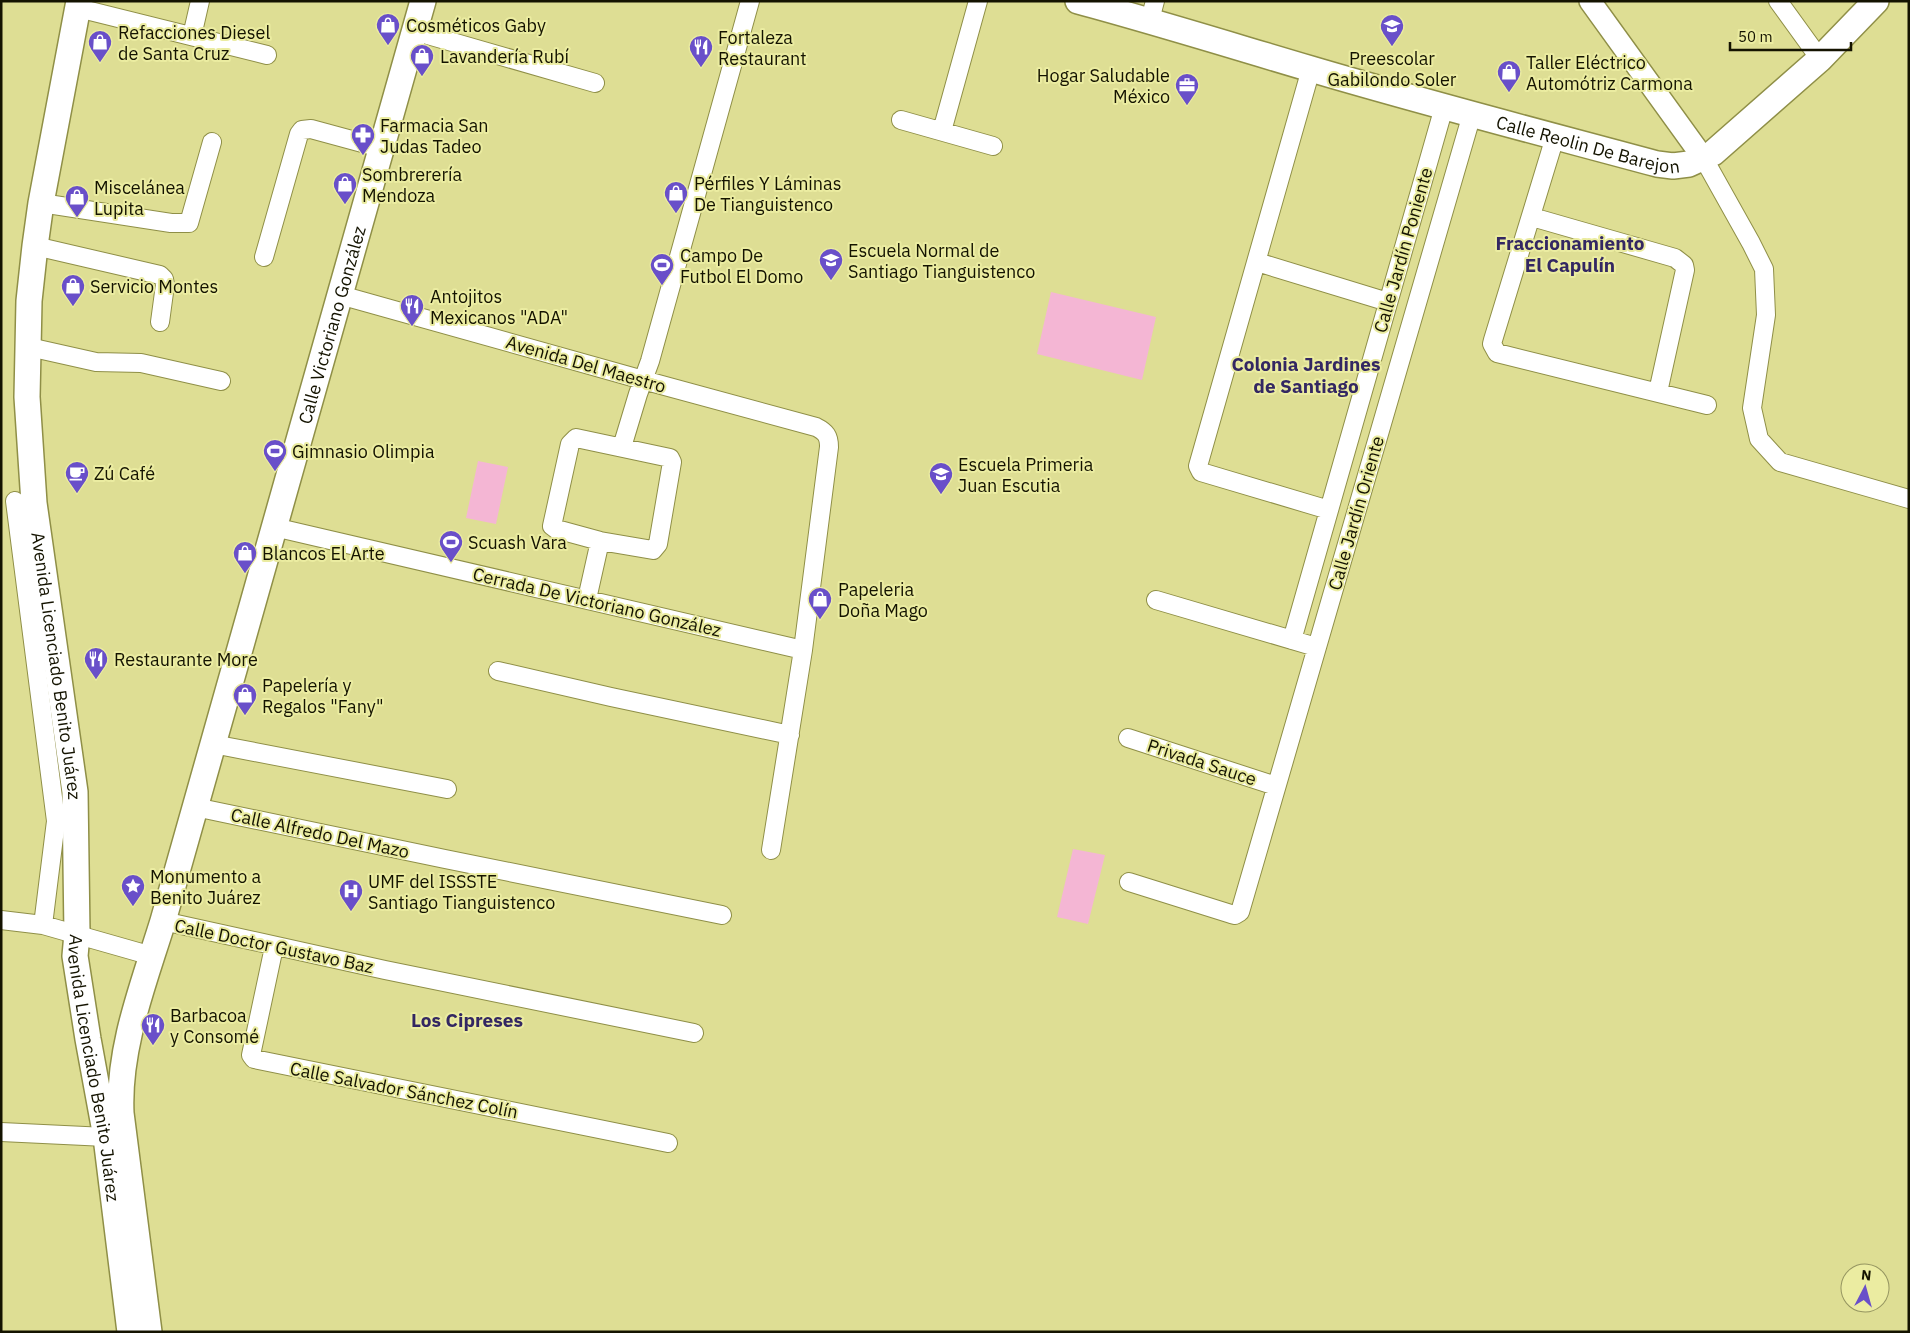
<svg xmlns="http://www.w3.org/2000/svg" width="1910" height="1333" viewBox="0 0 1910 1333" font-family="'IBM Plex Sans',sans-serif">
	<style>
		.green { fill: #f4b6d4 }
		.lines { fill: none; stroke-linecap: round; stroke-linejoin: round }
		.minor-casing { stroke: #8f8f47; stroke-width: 20 }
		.tertiary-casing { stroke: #8f8f47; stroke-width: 24 }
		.secondary-casing { stroke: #8f8f47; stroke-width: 28 }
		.minor { stroke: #fff; stroke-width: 18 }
		.tertiary { stroke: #fff; stroke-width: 21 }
		.secondary { stroke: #fff; stroke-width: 25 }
		.labels { text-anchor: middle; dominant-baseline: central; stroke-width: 4; stroke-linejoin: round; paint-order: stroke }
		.poi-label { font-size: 18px; fill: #141300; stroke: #ebeca1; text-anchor: start }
		.street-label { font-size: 18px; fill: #141300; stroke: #ebeca1 }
		.neighbourhood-label { font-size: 19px; font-weight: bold; fill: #332762; stroke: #ebeca1 }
	</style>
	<rect width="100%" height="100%" fill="#dede94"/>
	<!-- green -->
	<path class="green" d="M1051,292L1156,317L1142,380L1037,354Z
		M478,461L508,467L496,524L466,518Z
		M1073,849L1105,855L1088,924L1057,917Z"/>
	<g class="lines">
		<!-- minor casing -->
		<g class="minor-casing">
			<path id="minor" d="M1778,1L1820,59
				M78,8L267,55
				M1150,20L1155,1
				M414,31L595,83
				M192,36L200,1
				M1311,69L1198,466L1201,472L1329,510
				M901,120L993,146
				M942,131L978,1
				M1555,137L1493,340L1492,344L1497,353L1707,405
				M1704,159L1751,243L1764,269L1766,315L1752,408L1759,439L1780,462L1909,499
				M41,203L171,223H189L212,142
				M1532,217L1675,258L1684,265L1685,270L1658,392
				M35,246L160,275L164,279L165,285L160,322
				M264,257L299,134L302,130L311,129L381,148
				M1257,262L1388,302
				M340,295L643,380L816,427C826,432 829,436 829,447L803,650L771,850
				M29,347L96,362L141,363L221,381
				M576,438L670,458L672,462L658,544L653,550L600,541L556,529L552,526L570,444Z
				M622,447L638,394L650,361L750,1
				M15,501L56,821L43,925
				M274,527L803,650
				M587,599L600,541
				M1156,600L1316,647
				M1292,640L1444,107
				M498,671L611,697L790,735
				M1128,738L1276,786
				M213,744L447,789
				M195,807L445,859L722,915
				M1129,882L1231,914L1235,915L1240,912L1472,114
				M1,920L43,925L152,956
				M163,921L385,970L694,1033
				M274,947L251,1055L254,1059L668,1143
				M1,1132L106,1137"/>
		</g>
		<!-- tertiary casing -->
		<g class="tertiary-casing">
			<path id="tertiary" d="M1590,1L1704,159"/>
		</g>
		<!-- secondary casing -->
		<g class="secondary-casing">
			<g id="secondary">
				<path id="s1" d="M79,1L41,203L35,246L29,301L27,397L34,503L75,792L77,934L75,956L88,1039L106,1137L130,1332"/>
				<path id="s2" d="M1078,1C1156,22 1233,46 1311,69C1426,103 1542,133 1657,164L1673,166L1689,164L1713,153L1820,59L1876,1"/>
				<path id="s3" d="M149,1332L121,1113C118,1047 144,983 163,921L423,1"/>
			</g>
		</g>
		<!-- minor -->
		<use href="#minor" class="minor"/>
		<!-- tertiary -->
		<use href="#tertiary" class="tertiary"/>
		<!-- secondary -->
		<use href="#secondary" class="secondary"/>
	</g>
	<!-- icons -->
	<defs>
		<g id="shop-pin" transform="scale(1.25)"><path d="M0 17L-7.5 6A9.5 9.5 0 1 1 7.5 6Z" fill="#694fc9" stroke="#ebeca1"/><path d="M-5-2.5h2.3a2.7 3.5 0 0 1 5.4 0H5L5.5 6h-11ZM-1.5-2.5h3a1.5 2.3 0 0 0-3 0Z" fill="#fff"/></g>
		<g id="school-pin" transform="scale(1.25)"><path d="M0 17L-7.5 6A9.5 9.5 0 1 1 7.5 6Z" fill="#694fc9" stroke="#ebeca1"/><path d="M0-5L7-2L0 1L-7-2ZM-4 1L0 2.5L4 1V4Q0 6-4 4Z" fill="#fff"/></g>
		<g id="restaurant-pin" transform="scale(1.25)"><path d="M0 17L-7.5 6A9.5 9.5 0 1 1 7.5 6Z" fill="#694fc9" stroke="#ebeca1"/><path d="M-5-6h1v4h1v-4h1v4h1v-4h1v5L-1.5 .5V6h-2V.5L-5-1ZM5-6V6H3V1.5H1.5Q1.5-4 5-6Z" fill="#fff"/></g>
		<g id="office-pin" transform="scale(1.25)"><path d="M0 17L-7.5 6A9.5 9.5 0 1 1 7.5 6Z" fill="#694fc9" stroke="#ebeca1"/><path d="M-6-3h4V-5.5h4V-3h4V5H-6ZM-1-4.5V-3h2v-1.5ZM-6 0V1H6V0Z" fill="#fff"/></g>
		<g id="pharmacy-pin" transform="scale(1.25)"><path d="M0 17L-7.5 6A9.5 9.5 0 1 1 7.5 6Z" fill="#694fc9" stroke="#ebeca1"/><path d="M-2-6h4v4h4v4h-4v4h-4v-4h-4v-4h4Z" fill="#fff"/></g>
		<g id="university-pin" transform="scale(1.25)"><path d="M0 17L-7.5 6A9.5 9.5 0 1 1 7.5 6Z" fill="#694fc9" stroke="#ebeca1"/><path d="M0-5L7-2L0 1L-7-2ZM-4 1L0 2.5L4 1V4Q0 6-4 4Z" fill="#fff"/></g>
		<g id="stadium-pin" transform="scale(1.25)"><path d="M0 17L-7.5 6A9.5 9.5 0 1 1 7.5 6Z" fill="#694fc9" stroke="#ebeca1"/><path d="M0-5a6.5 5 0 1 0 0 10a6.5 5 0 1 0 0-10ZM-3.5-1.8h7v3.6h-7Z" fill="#fff"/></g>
		<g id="cafe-pin" transform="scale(1.25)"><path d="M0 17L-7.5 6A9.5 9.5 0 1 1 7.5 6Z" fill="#694fc9" stroke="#ebeca1"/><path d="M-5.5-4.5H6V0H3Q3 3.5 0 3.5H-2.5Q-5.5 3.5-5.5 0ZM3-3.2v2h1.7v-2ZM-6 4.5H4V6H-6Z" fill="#fff"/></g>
		<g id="sight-pin" transform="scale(1.25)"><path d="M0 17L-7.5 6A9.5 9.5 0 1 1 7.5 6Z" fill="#694fc9" stroke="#ebeca1"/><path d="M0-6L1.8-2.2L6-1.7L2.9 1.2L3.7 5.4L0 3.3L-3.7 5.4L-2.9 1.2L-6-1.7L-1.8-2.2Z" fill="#fff"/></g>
		<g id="hospital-pin" transform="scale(1.25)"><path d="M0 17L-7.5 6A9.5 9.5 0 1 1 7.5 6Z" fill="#694fc9" stroke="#ebeca1"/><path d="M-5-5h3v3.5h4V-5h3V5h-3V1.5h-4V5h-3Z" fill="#fff"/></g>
	</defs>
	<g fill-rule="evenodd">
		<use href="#shop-pin" x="388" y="25"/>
		<use href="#school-pin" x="1392" y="26"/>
		<use href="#shop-pin" x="100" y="42"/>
		<use href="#restaurant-pin" x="701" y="47"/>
		<use href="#shop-pin" x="422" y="56"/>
		<use href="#shop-pin" x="1509" y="72"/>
		<use href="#office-pin" x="1187" y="85"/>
		<use href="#pharmacy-pin" x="363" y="135"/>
		<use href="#shop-pin" x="345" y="184"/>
		<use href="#shop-pin" x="676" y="193"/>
		<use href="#shop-pin" x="77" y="197"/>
		<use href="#university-pin" x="831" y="260"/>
		<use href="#stadium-pin" x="662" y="265"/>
		<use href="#shop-pin" x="73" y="286"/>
		<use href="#restaurant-pin" x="412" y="306"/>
		<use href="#stadium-pin" x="275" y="451"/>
		<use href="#cafe-pin" x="77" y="473"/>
		<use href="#school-pin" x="941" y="474"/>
		<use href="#stadium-pin" x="451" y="542"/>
		<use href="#shop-pin" x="245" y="553"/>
		<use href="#shop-pin" x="820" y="599"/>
		<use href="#restaurant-pin" x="96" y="659"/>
		<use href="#shop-pin" x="245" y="695"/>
		<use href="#sight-pin" x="133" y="886"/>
		<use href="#hospital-pin" x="351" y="891"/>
		<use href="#restaurant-pin" x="153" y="1025"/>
	</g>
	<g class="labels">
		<!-- poi labels -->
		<g class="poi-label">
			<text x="406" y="25">Cosméticos Gaby</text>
			<text x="118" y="32">Refacciones Diesel<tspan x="118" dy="21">de Santa Cruz</tspan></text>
			<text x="718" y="37">Fortaleza<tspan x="718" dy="21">Restaurant</tspan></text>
			<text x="440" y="56">Lavandería Rubí</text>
			<text x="1392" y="58" text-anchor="middle">Preescolar<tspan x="1392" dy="21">Gabilondo Soler</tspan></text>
			<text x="1526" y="62">Taller Eléctrico<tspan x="1526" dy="21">Automótriz Carmona</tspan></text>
			<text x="1170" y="75" text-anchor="end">Hogar Saludable<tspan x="1170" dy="21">México</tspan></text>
			<text x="380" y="125">Farmacia San<tspan x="380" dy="21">Judas Tadeo</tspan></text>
			<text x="362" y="174">Sombrerería<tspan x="362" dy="21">Mendoza</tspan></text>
			<text x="694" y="183">Pérfiles Y Láminas<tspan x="694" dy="21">De Tianguistenco</tspan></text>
			<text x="94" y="187">Miscelánea<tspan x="94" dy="21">Lupita</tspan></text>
			<text x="848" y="250">Escuela Normal de<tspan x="848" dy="21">Santiago Tianguistenco</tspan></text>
			<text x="680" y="255">Campo De<tspan x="680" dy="21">Futbol El Domo</tspan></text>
			<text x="90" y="286">Servicio Montes</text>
			<text x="430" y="296">Antojitos<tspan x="430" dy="21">Mexicanos "ADA"</tspan></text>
			<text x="292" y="451">Gimnasio Olimpia</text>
			<text x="958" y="464">Escuela Primeria<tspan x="958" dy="21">Juan Escutia</tspan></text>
			<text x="94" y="473">Zú Café</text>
			<text x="468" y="542">Scuash Vara</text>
			<text x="262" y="553">Blancos El Arte</text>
			<text x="838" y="589">Papeleria<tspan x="838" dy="21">Doña Mago</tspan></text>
			<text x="114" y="659">Restaurante More</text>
			<text x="262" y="685">Papelería y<tspan x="262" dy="21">Regalos "Fany"</tspan></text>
			<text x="150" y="876">Monumento a<tspan x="150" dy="21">Benito Juárez</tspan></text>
			<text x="368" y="881">UMF del ISSSTE<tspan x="368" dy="21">Santiago Tianguistenco</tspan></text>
			<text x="170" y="1015">Barbacoa<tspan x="170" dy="21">y Consomé</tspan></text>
		</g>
		<!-- street labels -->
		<g class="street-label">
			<text stroke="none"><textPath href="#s2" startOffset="530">Calle Reolin De Barejon</textPath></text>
			<text transform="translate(1403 250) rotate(-74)">Calle Jardín Poniente</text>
			<text stroke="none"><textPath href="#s3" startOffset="1038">Calle Victoriano González</textPath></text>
			<text transform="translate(586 364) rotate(16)">Avenida Del Maestro</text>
			<text transform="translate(1356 513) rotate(-74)">Calle Jardín Oriente</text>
			<text transform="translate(597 602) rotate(13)">Cerrada De Victoriano González</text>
			<text stroke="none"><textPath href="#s1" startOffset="671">Avenida Licenciado Benito Juárez</textPath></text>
			<text transform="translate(1202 762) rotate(18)">Privada Sauce</text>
			<text transform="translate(320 833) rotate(12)">Calle Alfredo Del Mazo</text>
			<text transform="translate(274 946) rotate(12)">Calle Doctor Gustavo Baz</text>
			<text stroke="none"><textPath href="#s1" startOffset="1076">Avenida Licenciado Benito Juárez</textPath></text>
			<text transform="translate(404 1090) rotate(11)">Calle Salvador Sánchez Colín</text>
		</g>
		<!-- neighbourhood labels -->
		<g class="neighbourhood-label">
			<text x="1570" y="243">Fraccionamiento<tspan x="1570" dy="22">El Capulín</tspan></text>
			<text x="1306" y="364">Colonia Jardines<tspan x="1306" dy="22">de Santiago</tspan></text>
			<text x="467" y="1020">Los Cipreses</text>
		</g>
	</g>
	<!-- border -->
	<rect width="1910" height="1333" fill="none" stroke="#141300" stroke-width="5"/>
	<!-- north arrow -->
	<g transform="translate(1865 1288) rotate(6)"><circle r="24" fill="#ebeca1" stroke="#959561"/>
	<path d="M0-4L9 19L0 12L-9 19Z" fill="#694fc9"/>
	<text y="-8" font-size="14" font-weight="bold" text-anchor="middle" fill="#141300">N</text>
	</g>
	<!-- scale -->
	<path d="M1730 42v8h121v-8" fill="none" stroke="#141300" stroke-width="2.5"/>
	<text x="1738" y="42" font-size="15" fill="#141300" stroke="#ebeca1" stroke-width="4" paint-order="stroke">50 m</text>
</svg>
